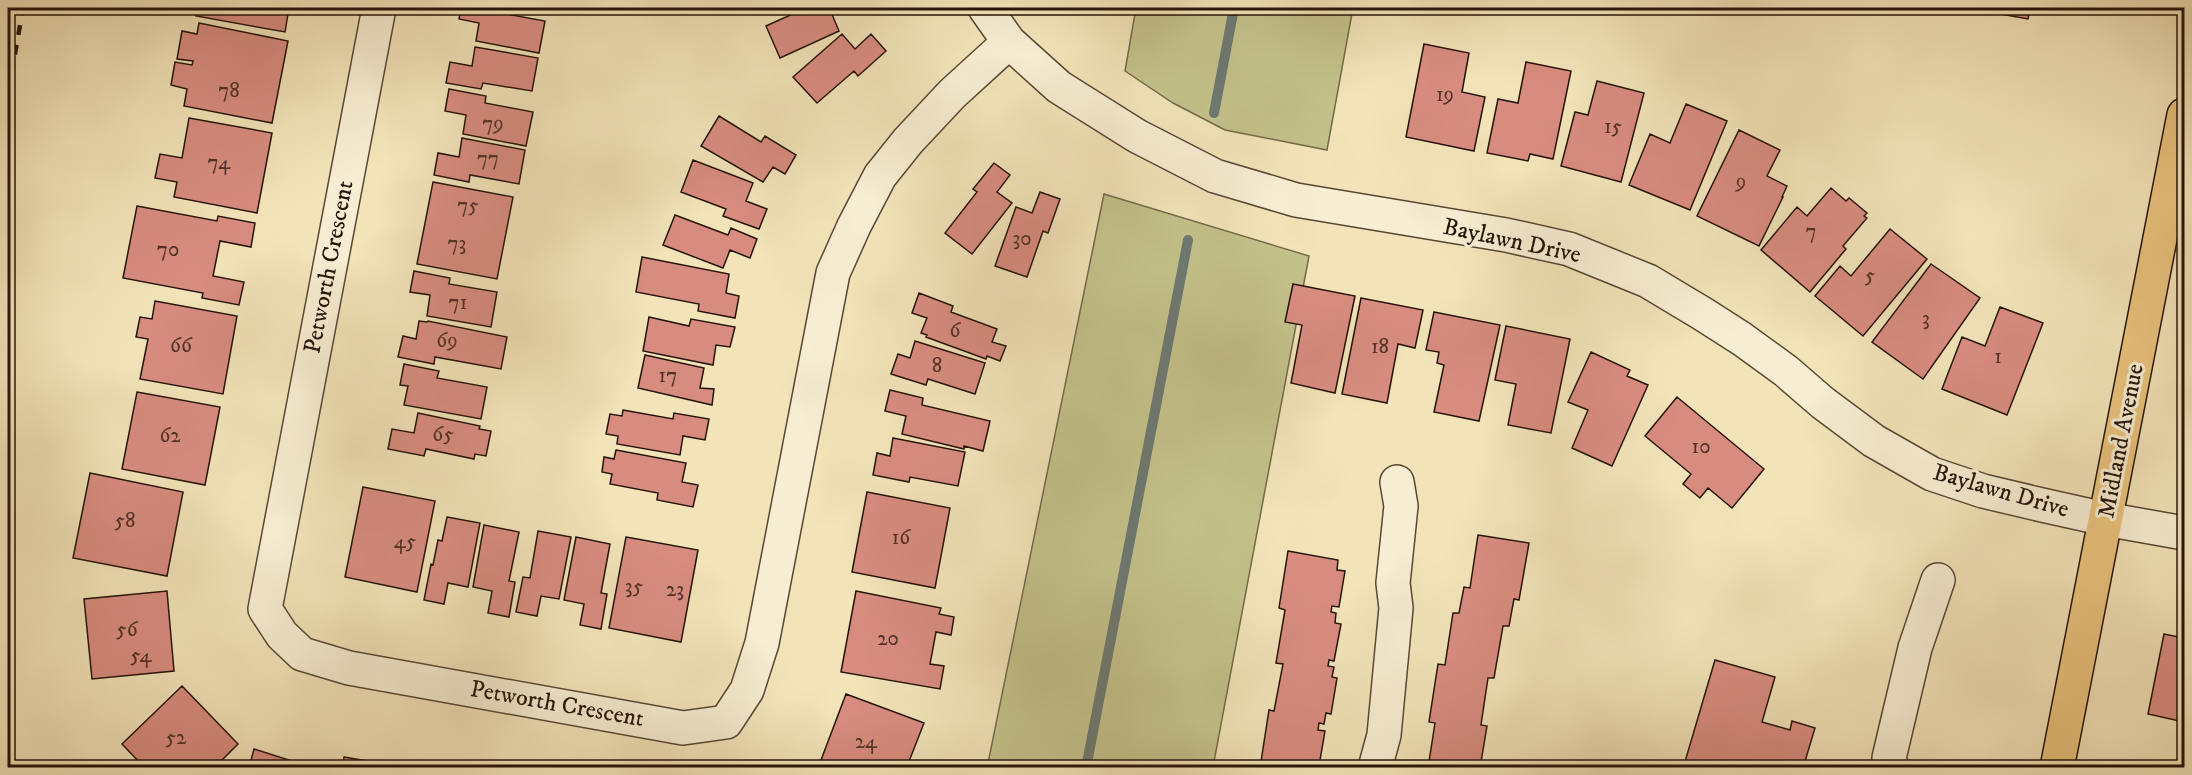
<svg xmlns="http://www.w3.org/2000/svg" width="2192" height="775" viewBox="0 0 2192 775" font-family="'IM FELL DW Pica',serif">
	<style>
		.green { fill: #c3c18a; stroke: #746a4a; stroke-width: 1.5 }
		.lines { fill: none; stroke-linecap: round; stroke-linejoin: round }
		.stream { stroke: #6d7971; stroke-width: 10 }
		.building { fill: #d88c80; stroke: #261409; stroke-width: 1.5 }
		.minor-casing { stroke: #594835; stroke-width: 36 }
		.major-casing { stroke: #261409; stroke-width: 36 }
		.minor { stroke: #f7edd2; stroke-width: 33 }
		.major { stroke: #e9c27c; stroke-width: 33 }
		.rail { stroke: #261409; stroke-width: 4.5; stroke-dasharray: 10 10; stroke-linecap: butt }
		.labels { text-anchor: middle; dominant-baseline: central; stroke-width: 6; stroke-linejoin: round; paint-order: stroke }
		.number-label { font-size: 21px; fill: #523227 }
		.street-label { font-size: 24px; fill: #261409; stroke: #f7edd2 }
	</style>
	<rect width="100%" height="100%" fill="#f2e3b9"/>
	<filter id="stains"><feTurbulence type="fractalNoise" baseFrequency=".00333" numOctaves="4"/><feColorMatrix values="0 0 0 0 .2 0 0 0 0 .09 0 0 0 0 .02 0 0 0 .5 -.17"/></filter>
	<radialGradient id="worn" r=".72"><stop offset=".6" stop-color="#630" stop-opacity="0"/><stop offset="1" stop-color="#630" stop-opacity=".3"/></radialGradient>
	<!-- green -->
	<path class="green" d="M1136,8H1353L1327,150L1225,130L1173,103L1125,71Z
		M1104,194L1309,256L1213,767L987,768Z"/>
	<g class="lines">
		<!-- stream -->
		<path class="stream" d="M1214,113L1234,8
			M1086,768L1188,240"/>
	</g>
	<!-- building -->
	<path class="building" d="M198,8H289L285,32L196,16Z
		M461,8H496V12L545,21L539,53L476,41L479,23L459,19Z
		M806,8H842L831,12L839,31L780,58L766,26Z
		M1966,8H2030L2028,19Z
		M199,23L288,41L272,123L184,106L187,89L171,85L175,62L192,65L193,61L177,59L182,31L197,34Z
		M842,34L855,49L871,34L886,51L858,76L854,71L817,103L793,77Z
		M1424,44L1469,53L1462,92L1485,97L1474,151L1406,137Z
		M475,47L538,58L532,91L483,83L481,89L446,83L450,62L472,66Z
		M1526,62L1571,71L1553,159L1530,154L1528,161L1487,153L1498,99L1518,103Z
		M1597,81L1644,93L1621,182L1561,166L1575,112L1588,115Z
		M449,89L486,96L485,103L533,112L526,146L463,134L466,115L445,111Z
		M1686,104L1727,121L1690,210L1629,185L1650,134L1670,143Z
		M719,116L761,142L765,136L796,155L785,174L773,167L763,182L701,146Z
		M189,118L272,133L257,213L174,197L177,182L155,178L160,154L182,158Z
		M1739,130L1780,150L1767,176L1787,186L1782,197H1783L1759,246L1697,216Z
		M462,138L525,150L519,184L470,175L469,182L434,175L438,153L459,157Z
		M693,160L753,183L746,201L767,209L759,229L723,216L726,209L681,192Z
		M994,163L1010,175L997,192L1012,203L972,254L945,233L977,192L973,189Z
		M433,182L513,197L497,279L417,264Z
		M1831,188L1846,201L1849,198L1867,213L1864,216L1867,218L1843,246L1846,249L1810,292L1761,250L1797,207L1807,216Z
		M1040,192L1060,199L1048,233L1043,231L1027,277L995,266L1016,207L1032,213Z
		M137,206L217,221L218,216L255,223L251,247L220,241L213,276L244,282L239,305L202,298L203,293L123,278Z
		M675,215L728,235L731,228L757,239L750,258L730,250L723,268L663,245Z
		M1890,229L1927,259L1863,336L1815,296L1840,266L1851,276Z
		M642,257L729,274L726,293L739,296L735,318L698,311L699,304L636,292Z
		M1931,264L1980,298L1923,379L1872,342Z
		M414,271L450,278L449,284L497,292L491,327L427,316L430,295L410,292Z
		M1293,284L1355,296L1335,393L1291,383L1302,325L1285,322Z
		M919,293L953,306L951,312L997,329L992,342L1006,346L1000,361L987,356L986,359L926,337L927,335L921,333L927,318L912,313Z
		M1361,298L1423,310L1415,348L1398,344L1387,403L1342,394Z
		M155,301L237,316L223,394L140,379L148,339L136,337L140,317L152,319Z
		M2000,307L2043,323L2007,415L1942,389L1962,337L1985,346Z
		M1434,312L1500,325L1479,421L1434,412L1444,365L1437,363L1439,352L1426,350Z
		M649,317L689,326L691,319L735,327L730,347L716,345L713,365L643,351Z
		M419,321L427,322L428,321L507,337L501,369L435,357L434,364L398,357L403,336L416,339Z
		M1506,326L1570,339L1551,433L1508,425L1516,384L1495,380Z
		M915,341L985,363L975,394L928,379L926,385L891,374L898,354L910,358Z
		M1591,352L1630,370L1627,376L1648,385L1612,466L1572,448L1588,410L1568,402Z
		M645,355L704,368L700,388L714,389L712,405L638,388Z
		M404,364L439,371L437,378L487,387L481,419L404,405L408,386L400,385Z
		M890,390L923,398L922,405L990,421L983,451L964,446V449L902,434L906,416L885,411Z
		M137,392L220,407L205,485L122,469Z
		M1677,397L1764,469L1732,508L1708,488L1700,498L1683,484L1691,474L1645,436Z
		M623,410L673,419L674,413L709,419L705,440L683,436L680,455L617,444L618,436L606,434L610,414L622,416Z
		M418,413L480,426L479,429L491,431L486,456L475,454L474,459L426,449L424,456L388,449L392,429L414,433Z
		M893,438L965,452L958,486L910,477L909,482L873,475L877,453L890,456Z
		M616,450L686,463L682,482L698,485L693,507L657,500L658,493L610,484L612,474L602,472L604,457L614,459Z
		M90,473L183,492L167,576L73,558Z
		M363,487L435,501L417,592L345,577Z
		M867,492L950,508L935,588L852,572Z
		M447,517L480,523L468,587L448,583L444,604L424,600L431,564L433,565L438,540L442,541Z
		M484,525L519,532L509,581L515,582L509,617L488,613L492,591L473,587Z
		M538,531L571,537L559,599L541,596L537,616L516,612L523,577L530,578Z
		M1478,535L1529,543L1519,600L1514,599L1509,626H1503L1494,678H1488L1481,725L1487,726L1480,768H1428L1435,723L1429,722L1438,664L1445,665L1453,613H1459L1464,587L1470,588Z
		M576,537L610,544L601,593L607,594L601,629L580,625L584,604L564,600Z
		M626,537L698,550L681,642L609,628Z
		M1288,551L1338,560L1337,570L1345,571L1339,607L1332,606L1331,612L1336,613L1335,623L1341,624L1334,661L1329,660L1328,666L1334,667L1332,677L1337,678L1331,714L1326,713L1324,724L1319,723L1318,730L1325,731L1319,766L1260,768L1269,710L1274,711L1283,664L1276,663L1285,610L1279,608Z
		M167,591L174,671L92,679L84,599Z
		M856,591L941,608L939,614L954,617L951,635L936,632L930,664L944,666L940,689L841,672Z
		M2164,634L2184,638V722L2148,714Z
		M1715,660L1775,677L1762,722L1790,730L1792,721L1815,728L1803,768H1694L1684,765Z
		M182,686L238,744L214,768H145L122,744Z
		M846,694L924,723L908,764L917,768H818Z
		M254,749L314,768H249Z
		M344,757L409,768H342Z"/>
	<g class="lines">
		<!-- minor casing -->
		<g class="minor-casing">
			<path id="minor" d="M379,8L265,609L282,635L302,654L349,668L683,728L726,722L747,690L762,643L833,273L854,226L880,176L908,141L952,94L1009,42
				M985,8L1009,42L1059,87L1137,136L1215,176L1296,200L1506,235L1569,249L1648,281L1703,314L1742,339L1786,371L1823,403L1874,441L1932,474L1983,491L2042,505L2105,519L2184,533
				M1375,768L1384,735L1396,608L1393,583L1401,506L1397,482
				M1892,768L1889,758L1915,648L1938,580"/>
		</g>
		<!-- major casing -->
		<g class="major-casing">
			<path id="major" d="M2057,768L2184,115"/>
		</g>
		<!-- minor -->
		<use href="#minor" class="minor"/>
		<!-- major -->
		<use href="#major" class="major"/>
		<!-- rail -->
		<path class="rail" d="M8,94L23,8"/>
	</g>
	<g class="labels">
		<!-- number labels -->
		<g class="number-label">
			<text x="229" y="91">78</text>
			<text x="1445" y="95">19</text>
			<text x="493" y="124">79</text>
			<text x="1613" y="127">15</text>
			<text x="488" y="159">77</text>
			<text x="219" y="163">74</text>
			<text x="1741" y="182">9</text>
			<text x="468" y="206">75</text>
			<text x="1811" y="232">7</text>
			<text x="1022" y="239">30</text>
			<text x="457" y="244">73</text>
			<text x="168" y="250">70</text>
			<text x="1870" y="276">5</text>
			<text x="458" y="303">71</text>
			<text x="1926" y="319">3</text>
			<text x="955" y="331">6</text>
			<text x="447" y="341">69</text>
			<text x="181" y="346">66</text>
			<text x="1380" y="347">18</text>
			<text x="1998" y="357">1</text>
			<text x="937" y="366">8</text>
			<text x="668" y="376">17</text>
			<text x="443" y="435">65</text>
			<text x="170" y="436">62</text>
			<text x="1701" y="447">10</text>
			<text x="125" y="521">58</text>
			<text x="901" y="538">16</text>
			<text x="405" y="542">45</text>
			<text x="634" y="587">35</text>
			<text x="675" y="590">23</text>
			<text x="127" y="630">56</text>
			<text x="888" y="639">20</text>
			<text x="141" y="656">54</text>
			<text x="176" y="738">52</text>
			<text x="866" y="742">24</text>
		</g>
		<!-- street labels -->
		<g class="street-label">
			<text transform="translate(1512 241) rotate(12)">Baylawn Drive</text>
			<text transform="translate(329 267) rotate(-79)">Petworth Crescent</text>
			<text transform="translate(2121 441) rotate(-79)">Midland Avenue</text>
			<text transform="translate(2001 491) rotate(16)">Baylawn Drive</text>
			<text transform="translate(557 704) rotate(10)">Petworth Crescent</text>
		</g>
	</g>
	<!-- margin -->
	<rect width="2192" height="775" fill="none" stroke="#f2e3b9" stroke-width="30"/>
	<rect x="9" y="9" width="2174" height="757" fill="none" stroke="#261409" stroke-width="3"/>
	<rect x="15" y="15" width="2162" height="745" fill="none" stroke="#261409" stroke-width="1.5"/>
	<rect width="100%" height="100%" filter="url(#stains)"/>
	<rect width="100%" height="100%" fill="url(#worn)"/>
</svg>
